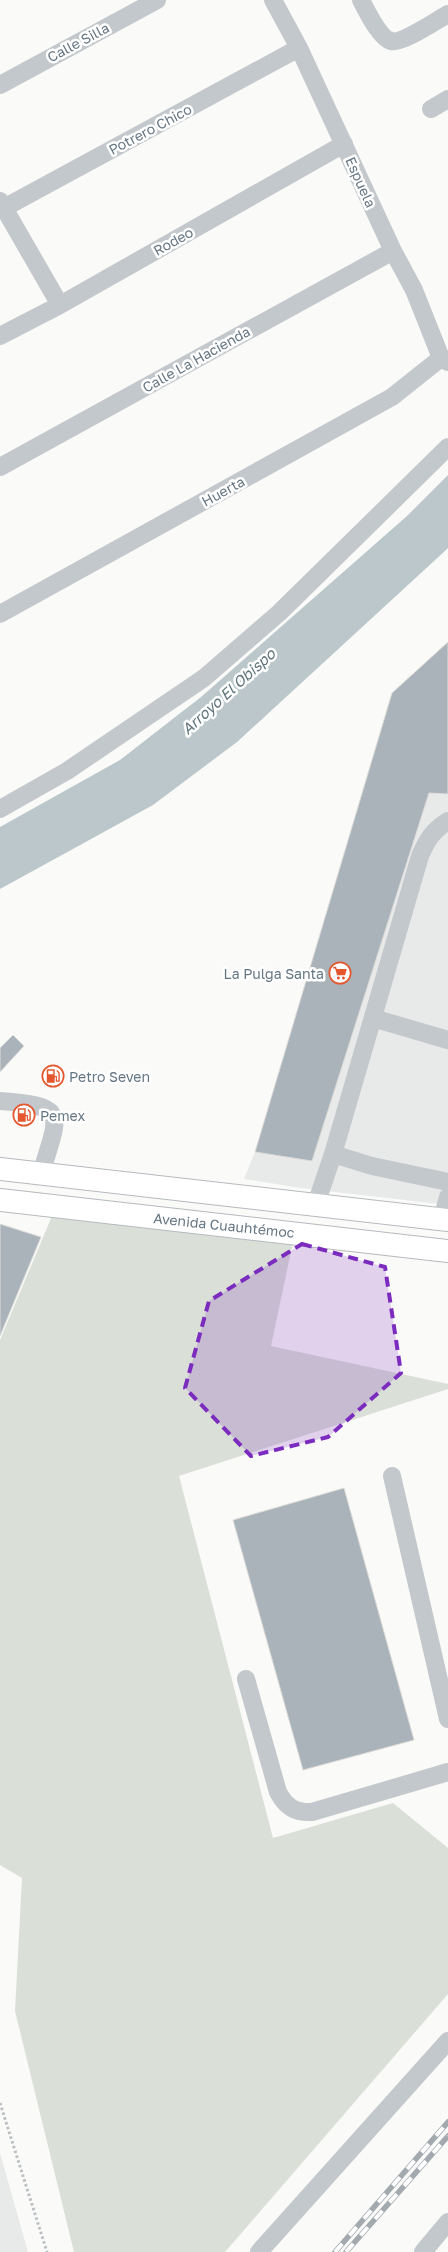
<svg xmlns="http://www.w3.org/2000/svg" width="448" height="2252" viewBox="0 0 448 2252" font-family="'Golos Text',sans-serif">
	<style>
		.built { fill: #e8e9e9 }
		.green { fill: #dadfd7 }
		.water { fill: #bbc7cb }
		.building { fill: #aab3b9; stroke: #dcdcda }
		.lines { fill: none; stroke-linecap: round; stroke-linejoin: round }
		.major-casing { stroke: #b5babe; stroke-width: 24 }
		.path { stroke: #bbbfc2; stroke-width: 3; stroke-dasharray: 2.5 2.5; stroke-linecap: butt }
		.minor { stroke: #c3c8cc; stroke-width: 18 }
		.major { stroke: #fff; stroke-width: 22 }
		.rail-casing { stroke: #a2aab0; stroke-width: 5.5 }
		.rail { stroke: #fff; stroke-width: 4; stroke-dasharray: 11; stroke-linecap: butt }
		.marked { fill: #7b2cbf; fill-opacity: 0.2; stroke: #7b2cbf; stroke-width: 4; stroke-dasharray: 10 6; stroke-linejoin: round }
		.labels { text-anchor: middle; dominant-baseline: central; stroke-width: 5; stroke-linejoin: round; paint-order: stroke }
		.street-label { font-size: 14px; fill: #657683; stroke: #fff }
		.poi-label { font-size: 14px; fill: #657683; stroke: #fff; text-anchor: start }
		.water-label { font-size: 15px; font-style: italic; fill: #60757c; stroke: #fff }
	</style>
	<rect width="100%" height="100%" fill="#fafaf8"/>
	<!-- built -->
	<path class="built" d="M448,642V1205L301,1188L244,1179L255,1152L392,693Z
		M0,2153L28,2252H0Z"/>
	<!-- green -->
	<path class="green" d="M52,1216L293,1242L271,1346L448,1384V1389L179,1476L273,1838L393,1803L448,1848V1994L225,2252H74L15,2011L22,1878L0,1865V1340Z"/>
	<!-- water -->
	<path class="water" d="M448,475V548L446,550L237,742L153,805L0,889V827L120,760L201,697L407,516Z"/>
	<!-- building -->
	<path class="building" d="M448,642V794L429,793L312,1161L255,1152L392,693Z
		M13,1035L24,1046L0,1072V1048Z
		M0,1224L41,1237L0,1336Z
		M344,1488L414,1740L303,1770L233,1520Z"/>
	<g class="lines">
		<!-- major casing -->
		<g class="major-casing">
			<path id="major" d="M0,1169L448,1220
				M0,1200L448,1251"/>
		</g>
		<!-- path -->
		<path class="path" d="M0,2103L47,2252"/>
		<!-- minor -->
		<path class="minor" d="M273,0L299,48L393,251L414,290L441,358L448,362
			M361,0C366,10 380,38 391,41C402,44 437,20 448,14
			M0,85L157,0
			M431,109L448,99
			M0,201L60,305
			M0,210L299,48
			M0,336L60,305L344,144
			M0,467L393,251
			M0,614L392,397L441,358
			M0,809L67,771L204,678L279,613L448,447
			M373,1018L448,1040
			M0,1101C71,1106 58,1115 41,1174
			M333,1154L372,1166L448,1182
			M316,1204L333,1154L420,856C427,840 433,830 448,821
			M442,1219L448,1197
			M392,1476L448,1719
			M246,1679L278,1792C286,1807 295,1813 312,1812L448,1772
			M259,2252L448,2041
			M423,2252L448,2222"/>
		<!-- major -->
		<use href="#major" class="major"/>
		<!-- rail casing -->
		<g class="rail-casing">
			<path id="rail" d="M335,2252L448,2122
				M346,2252L448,2136"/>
		</g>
		<!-- rail -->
		<use href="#rail" class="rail"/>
	</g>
	<!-- marked area -->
	<path class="marked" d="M302,1244L385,1267L401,1373L328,1437L251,1456L185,1388L209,1301Z"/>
	<!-- icons -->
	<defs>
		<g id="supermarket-ring" transform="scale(1.125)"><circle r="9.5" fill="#fff" stroke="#e4572e" stroke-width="1.5"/><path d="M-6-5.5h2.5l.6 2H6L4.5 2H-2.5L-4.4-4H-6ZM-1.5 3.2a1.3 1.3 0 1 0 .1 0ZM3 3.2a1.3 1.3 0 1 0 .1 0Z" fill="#e4572e"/></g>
		<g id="fuel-ring" transform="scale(1.125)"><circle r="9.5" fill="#fff" stroke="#e4572e" stroke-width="1.5"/><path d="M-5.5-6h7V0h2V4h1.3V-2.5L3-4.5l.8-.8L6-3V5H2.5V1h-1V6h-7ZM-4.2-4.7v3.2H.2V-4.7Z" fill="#e4572e"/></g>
	</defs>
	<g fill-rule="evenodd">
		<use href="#supermarket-ring" x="340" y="973"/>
		<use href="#fuel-ring" x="53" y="1076"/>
		<use href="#fuel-ring" x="24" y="1115"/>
	</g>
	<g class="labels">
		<!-- street labels -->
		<g class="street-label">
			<text transform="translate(78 42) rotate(-28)">Calle Silla</text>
			<text transform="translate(150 129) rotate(-28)">Potrero Chico</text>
			<text transform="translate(361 182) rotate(66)">Espuela</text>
			<text transform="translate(173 241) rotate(-29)">Rodeo</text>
			<text transform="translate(196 359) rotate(-29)">Calle La Hacienda</text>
			<text transform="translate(223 491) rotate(-29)">Huerta</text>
			<text transform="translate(224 1225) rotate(6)">Avenida Cuauhtémoc</text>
		</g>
		<!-- poi labels -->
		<g class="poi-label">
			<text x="324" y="973" text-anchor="end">La Pulga Santa</text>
			<text x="69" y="1076">Petro Seven</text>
			<text x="40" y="1115">Pemex</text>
		</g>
		<!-- water labels -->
		<g class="water-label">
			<text transform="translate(228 691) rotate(-42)">Arroyo El Obispo</text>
		</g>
	</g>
</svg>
